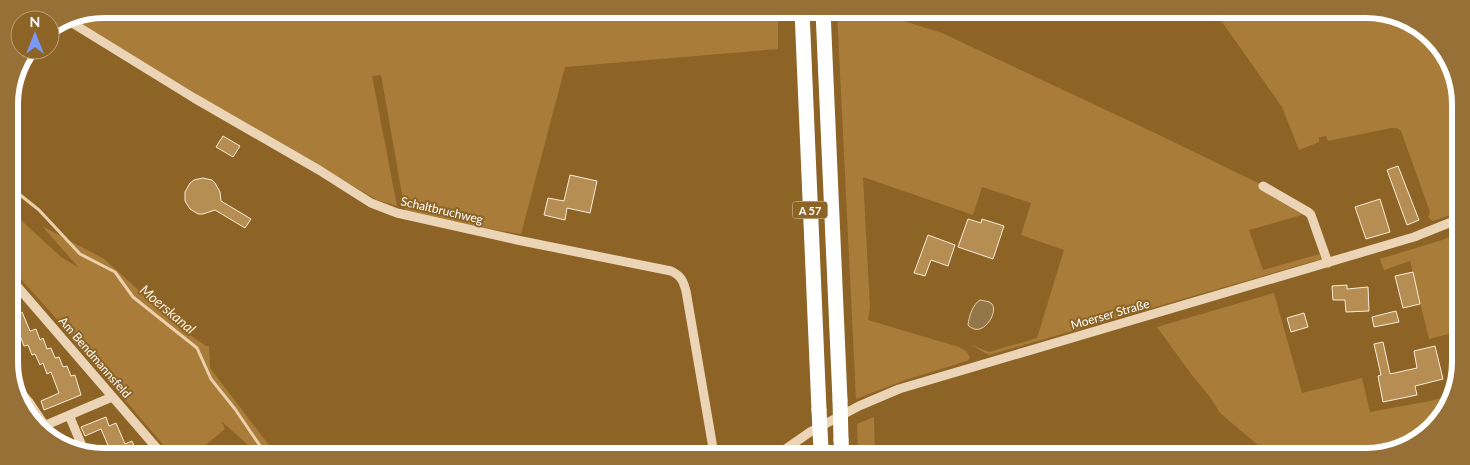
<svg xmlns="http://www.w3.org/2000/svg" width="1470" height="465" viewBox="0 0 1470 465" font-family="Lato,sans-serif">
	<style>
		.green { fill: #aa7c3a }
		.water { fill: #93764a; stroke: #ebd0aa }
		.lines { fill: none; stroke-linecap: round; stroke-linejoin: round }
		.stream { stroke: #ebd0aa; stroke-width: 3 }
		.building { fill: #b68d52; stroke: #f8ecda }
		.minor { stroke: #ebd5b6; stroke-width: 9 }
		.highway { stroke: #fff; stroke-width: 15 }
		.highway-bridge { stroke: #fff; stroke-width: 15 }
		.labels { text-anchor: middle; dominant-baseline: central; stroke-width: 4; stroke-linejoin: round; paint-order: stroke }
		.shield { fill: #8d6426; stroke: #ddd0be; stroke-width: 1 }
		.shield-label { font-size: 11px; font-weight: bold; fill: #fff }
		.street-label { font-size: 12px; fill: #fff; stroke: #8d6426 }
		.water-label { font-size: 14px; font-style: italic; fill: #f8eddd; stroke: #8d6426 }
		.rim { fill: none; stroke: #fff; stroke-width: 6 }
	</style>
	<rect width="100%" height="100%" fill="#8d6426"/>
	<!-- green -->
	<path class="green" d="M104,9L778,10V49L565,67L521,234L501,231L405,211L381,75L372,76L397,206L377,200L322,168L202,98L69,16Z
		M837,11H872L942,33L1155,133L1316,211L1249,230L1263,270L1320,254L1321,259L989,355L969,344L989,352L1037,338L1064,250L1021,235L1031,203L982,187L973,215L863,177L870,308L868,320L959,347L967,352L970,358L967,361L905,380L856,399Z
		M1215,12H1391L1438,41L1459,85V212L1433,221L1428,217L1430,212L1401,131L1397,128H1391L1328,141L1326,136L1319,137V142L1299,150L1282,107Z
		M10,210L61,257L79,268L42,226L104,259L184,331L206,346H209L210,368L275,453H257L221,421L225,429L196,453H170L54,316L10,267Z
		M1459,233L1458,348L1452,333L1429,339L1410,261L1384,270L1380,259L1442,240Z
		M1274,293L1302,393L1362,378L1370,412L1430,401L1452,395L1424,436L1376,455L1358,456H1271L1220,413L1210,397L1191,374L1157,327Z
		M874,417L875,455H858L857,424Z"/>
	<!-- water -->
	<path class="water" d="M980,300C984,301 990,301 992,304C999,312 982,340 968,325C969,316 973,304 980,300Z"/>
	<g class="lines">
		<!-- stream -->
		<path class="stream" d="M9,186L39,210L80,254L115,272L133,297L197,348L211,379L235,409L265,453"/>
	</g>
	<!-- building -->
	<path class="building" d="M223,136L240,146L233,157L216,147Z
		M1398,166L1419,220L1407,225L1387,170Z
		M570,175L597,181L590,213L567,208L565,220L544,215L548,198L564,201Z
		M203,178L212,180L215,183L220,192L221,201L251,219L245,228L215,210L203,214H198L190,209L185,201V192L190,183L194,180Z
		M1380,199L1390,232L1366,239L1355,207Z
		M968,219L981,223L982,219L1004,226L993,259L958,247Z
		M928,235L955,245L948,266L931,260L925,276L914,273Z
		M1413,272L1420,304L1403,308L1395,276Z
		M1347,285V289L1368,287L1369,311L1346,312L1345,300H1333L1332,286Z
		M10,293L19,313L22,312L30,331L36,329L40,340L43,338L47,349L51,348L55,358L59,357L63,367L67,366L71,376L75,375L81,395L44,410L41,401L59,393L51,372L47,374L43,363L40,365L35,354L32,355L28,345L24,346L20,335L10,339Z
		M1396,311L1399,322L1374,327L1372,317Z
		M1304,313L1308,327L1291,332L1287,318Z
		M1383,342L1390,374L1417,368L1414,351L1435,346L1443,379L1415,386L1417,395L1383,402L1378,376L1381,375L1374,344Z
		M106,417L109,426L116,423L125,444L132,441L137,453H104L116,448L110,450L101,429L85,436L81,427Z"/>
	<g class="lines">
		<!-- minor -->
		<path class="minor" d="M64,18L194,98L319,170L371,203L397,213L517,240L671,271C681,276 683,280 686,291L714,454
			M1263,186L1308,212L1311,215L1328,263
			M10,278L161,453
			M13,384L29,402L45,426
			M69,415L85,453
			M39,428L112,397
			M777,455L810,432L859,406L899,389L1414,237L1459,219"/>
		<!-- highway -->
		<path class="highway" d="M802,11L819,410
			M823,11L840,400
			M841,440L842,455"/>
		<!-- highway-bridge -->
		<path class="highway-bridge" d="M840,400L841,440
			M819,410L821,449"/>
	</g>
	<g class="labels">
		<!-- shield labels -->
		<rect class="shield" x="792.5" y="201.5" width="35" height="17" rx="4"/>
		<g class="shield-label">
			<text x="810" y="210">A 57</text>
		</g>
		<!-- street labels -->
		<g class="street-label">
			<text transform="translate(442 210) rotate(13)">Schaltbruchweg</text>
			<text transform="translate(1110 314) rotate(-16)">Moerser Straße</text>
			<text transform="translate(95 357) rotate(49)">Am Bendmannsfeld</text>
		</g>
		<!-- water labels -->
		<g class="water-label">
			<text transform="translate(168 309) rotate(40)">Moerskanal</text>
		</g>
	</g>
	<!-- crop -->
	<path d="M0 0H1470V465H0ZM104 18H1366A86 86 0 0 1 1452 104V362A86 86 0 0 1 1366 448H104A86 86 0 0 1 18 362V104A86 86 0 0 1 104 18Z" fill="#967037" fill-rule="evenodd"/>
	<path class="rim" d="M104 18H1366A86 86 0 0 1 1452 104V362A86 86 0 0 1 1366 448H104A86 86 0 0 1 18 362V104A86 86 0 0 1 104 18Z"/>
	<!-- north arrow -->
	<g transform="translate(35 35)"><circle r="24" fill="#8d6426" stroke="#bba27d"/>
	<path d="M0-4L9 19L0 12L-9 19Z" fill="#7a99f4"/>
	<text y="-8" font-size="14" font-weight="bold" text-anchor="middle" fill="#ffffff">N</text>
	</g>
</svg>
